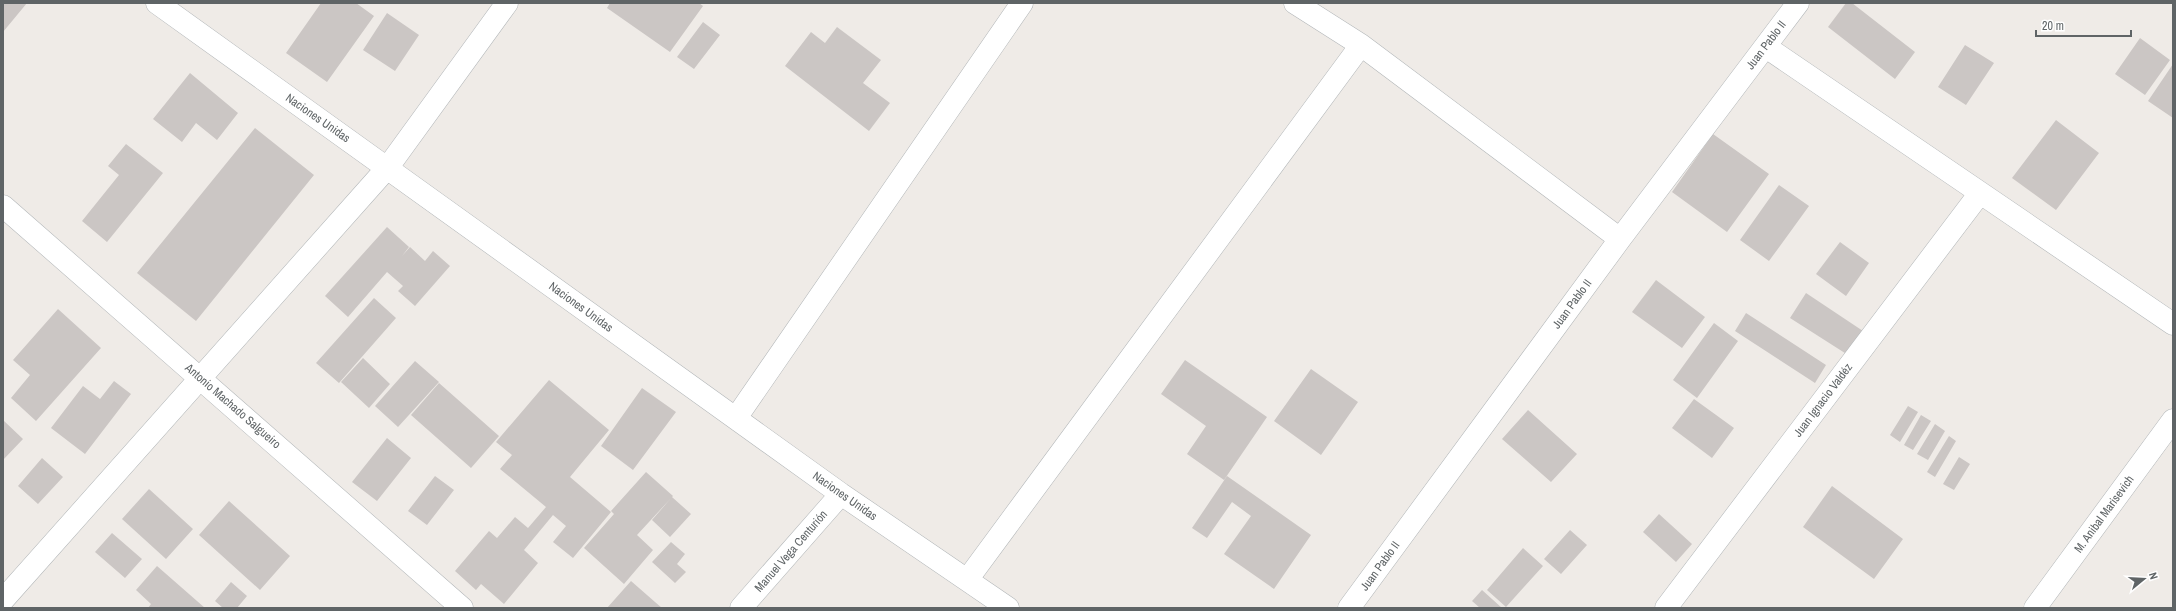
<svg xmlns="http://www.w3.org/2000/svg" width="2176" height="611" viewBox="0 0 2176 611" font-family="'Archivo Narrow',sans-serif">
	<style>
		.building { fill: #cbc6c4 }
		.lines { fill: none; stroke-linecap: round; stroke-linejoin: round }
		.street-casing { stroke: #b2b6b8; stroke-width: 23 }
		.street { stroke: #fff; stroke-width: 22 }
		.labels { text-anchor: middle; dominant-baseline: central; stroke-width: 4; stroke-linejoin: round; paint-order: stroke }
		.street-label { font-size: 12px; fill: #5f6466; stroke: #fff }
	</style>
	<rect width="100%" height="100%" fill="#efebe7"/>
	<!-- building -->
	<path class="building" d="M3,3H27L3,32Z
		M321,3H356L374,16L327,82L286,53Z
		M610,3H699L703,6L670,52L607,8Z
		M1846,3H1852L1915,52L1895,79L1828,27Z
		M387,13L419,35L395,71L363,50Z
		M703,22L720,35L694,69L677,57Z
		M837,27L881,60L863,83L890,103L869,131L785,66L811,32L825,43Z
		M2140,38L2170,60L2145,95L2115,74Z
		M1965,45L1994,63L1966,105L1938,87Z
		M2173,64V118L2148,101Z
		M190,73L238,113L217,140L196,123L182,142L153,119Z
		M2056,120L2099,153L2056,210L2012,178Z
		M255,128L314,175L196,321L137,273Z
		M1713,134L1769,174L1727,232L1672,192Z
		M126,144L163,173L107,242L82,221L119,175L108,166Z
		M1779,185L1809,206L1769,261L1740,240Z
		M387,227L409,247L402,256L410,247L425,261L433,251L450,266L415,306L398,291L403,286L387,272L348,317L325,296Z
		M1840,242L1869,263L1846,296L1816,274Z
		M1656,280L1705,317L1682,348L1632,312Z
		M1806,293L1863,331L1848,355L1790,318Z
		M374,298L396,318L339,383L316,363Z
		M58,309L101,348L36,421L11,398L30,375L13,360Z
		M1746,313L1826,365L1815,383L1735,331Z
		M1714,323L1738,341L1697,398L1673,380Z
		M363,358L390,384L369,408L341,382Z
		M1185,360L1267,417L1224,480L1187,454L1206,426L1161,394Z
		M415,361L439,382L398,427L375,406Z
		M1311,369L1358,402L1321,455L1274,421Z
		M549,380L609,430L570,477L611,512L573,558L553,542L566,526L553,515L524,550L538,563L504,604L481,584L476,590L455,571L489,531L497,538L515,517L528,528L546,507L500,469L512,455L496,442Z
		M114,381L131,394L85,454L51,428L83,386L100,399Z
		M439,383L499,436L471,468L411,415Z
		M642,388L676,412L633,470L601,446Z
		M1694,399L1734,428L1712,458L1672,428Z
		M1908,406L1918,412L1900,442L1890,435Z
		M1528,410L1577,454L1551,482L1502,439Z
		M1921,415L1931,421L1913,450L1904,445Z
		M3,420L23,439L3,460Z
		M1935,424L1945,431L1928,460L1917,454Z
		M1949,436L1956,441L1935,477L1927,472Z
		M387,438L411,458L377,501L352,482Z
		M1959,457L1970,464L1954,490L1943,484Z
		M42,458L63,477L38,504L18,486Z
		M646,472L673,496L637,535L653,550L624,584L584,548L614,514L611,511Z
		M435,476L454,490L427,525L408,511Z
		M1227,476L1311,535L1274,589L1224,554L1251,516L1232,502L1207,538L1192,528Z
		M1832,486L1903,539L1874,579L1803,527Z
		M149,489L193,529L166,559L122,519Z
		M672,497L691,514L670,537L652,520Z
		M229,501L290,556L260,590L199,535Z
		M1659,514L1692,544L1676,562L1643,532Z
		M1570,530L1587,545L1561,574L1544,559Z
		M112,533L142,559L125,578L95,552Z
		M671,542L685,554L677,564L686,572L675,583L652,562Z
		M1523,548L1543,566L1506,607L1487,590Z
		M157,566L205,608H148L151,604L136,590Z
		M631,581L655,602L662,608H607Z
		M231,582L247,596L237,608H223L215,601Z
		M1482,590L1502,608H1480L1472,601Z"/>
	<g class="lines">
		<!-- street casing -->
		<g class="street-casing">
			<path id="street" d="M157,3L841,494L1008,608
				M1295,3L1361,45L1620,239
				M1766,47L2173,324
				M3,206L462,608
				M736,418L1022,3
				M967,580L1361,45
				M3,600L388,167L507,3
				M741,608L841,494
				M1349,608L1620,239L1798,3
				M1666,608L1980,193
				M2035,608L2173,420"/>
		</g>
		<!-- street -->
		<use href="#street" class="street"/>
	</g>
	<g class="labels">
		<!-- street labels -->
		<g class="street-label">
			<text transform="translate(1766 45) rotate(-53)">Juan Pablo II</text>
			<text transform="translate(318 118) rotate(35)">Naciones Unidas</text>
			<text transform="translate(1572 304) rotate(-54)">Juan Pablo II</text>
			<text transform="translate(581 307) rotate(36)">Naciones Unidas</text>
			<text transform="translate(1823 400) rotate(-53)">Juan Ignacio Valdéz</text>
			<text transform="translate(233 406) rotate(41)">Antonio Machado Salgueiro</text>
			<text transform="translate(845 496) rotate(35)">Naciones Unidas</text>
			<text transform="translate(2104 514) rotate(-54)">M. Anibal Marisevich</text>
			<text transform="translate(791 551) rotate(-49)">Manuel Vega Centurión</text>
			<text transform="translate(1380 566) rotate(-54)">Juan Pablo II</text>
		</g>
	</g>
	<!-- border -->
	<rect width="2176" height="611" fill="none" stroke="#5f6466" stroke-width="8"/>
	<!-- north arrow -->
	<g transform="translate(2144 579) rotate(72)" stroke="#ffffff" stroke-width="3" paint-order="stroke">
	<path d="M0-3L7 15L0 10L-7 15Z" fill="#5f6466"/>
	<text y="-6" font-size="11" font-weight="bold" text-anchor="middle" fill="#5f6466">N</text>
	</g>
	<!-- scale -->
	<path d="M2036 30v6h95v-6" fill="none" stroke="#5f6466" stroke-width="2"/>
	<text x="2042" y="30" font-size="12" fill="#5f6466" stroke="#ffffff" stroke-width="3" paint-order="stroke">20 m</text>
</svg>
